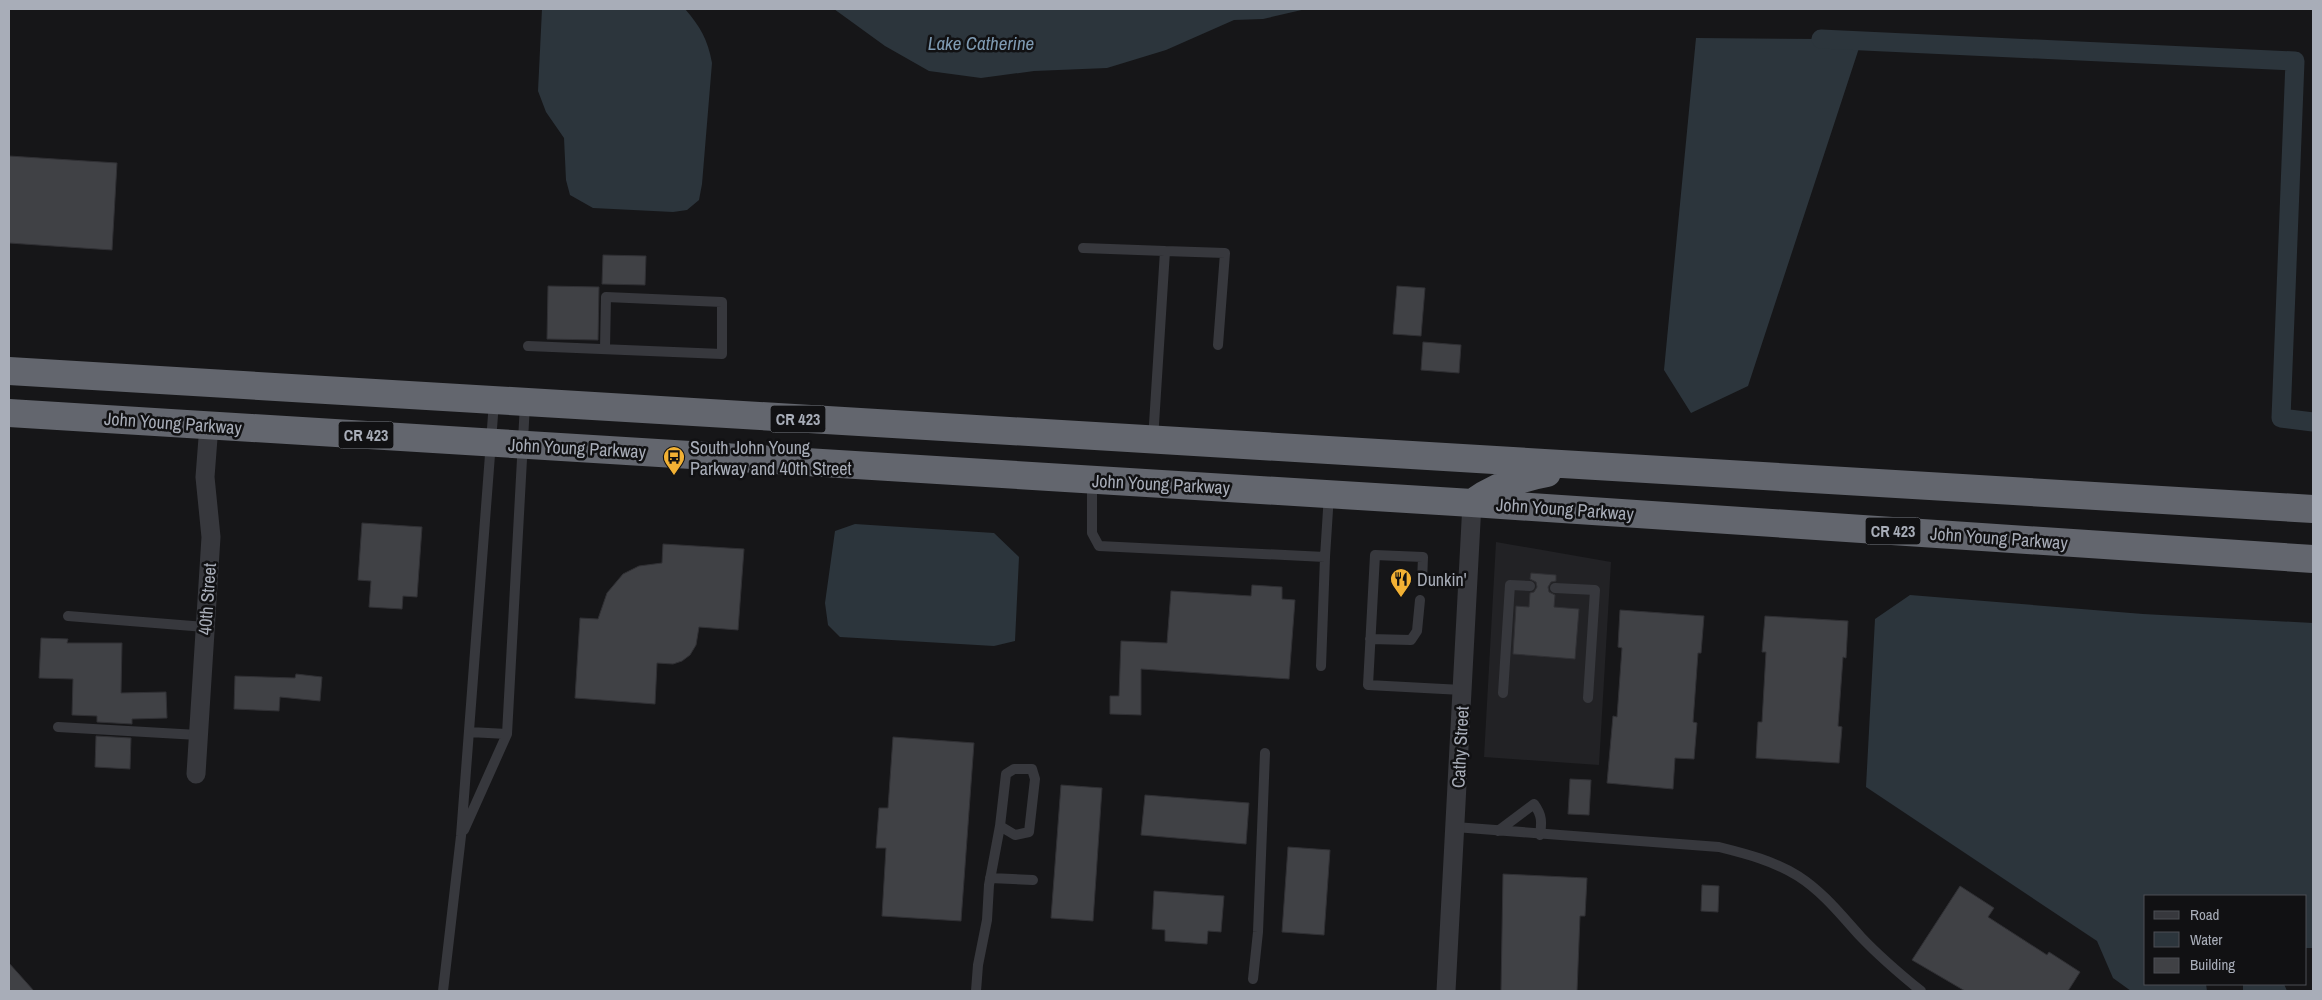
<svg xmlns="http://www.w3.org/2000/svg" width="2322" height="1000" viewBox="0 0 2322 1000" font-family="'Archivo Narrow',sans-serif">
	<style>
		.built { fill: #222225 }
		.water { fill: #2c353c }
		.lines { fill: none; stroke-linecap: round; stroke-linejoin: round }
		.canal { stroke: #2c353c; stroke-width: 19 }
		.building { fill: #404145; stroke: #303034 }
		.lane { stroke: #37383d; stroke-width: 10 }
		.street { stroke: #37383d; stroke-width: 19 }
		.highway { stroke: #63666e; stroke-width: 28 }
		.labels { text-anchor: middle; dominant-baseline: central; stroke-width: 5; stroke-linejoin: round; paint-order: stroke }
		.shield { fill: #111113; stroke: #7b7e86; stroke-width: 1 }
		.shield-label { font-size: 16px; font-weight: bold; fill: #a8adb8 }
		.street-label { font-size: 18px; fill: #a8adb8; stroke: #111113 }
		.poi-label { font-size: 18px; fill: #a8adb8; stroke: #111113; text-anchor: start }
		.water-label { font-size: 19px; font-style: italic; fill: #7f9bb3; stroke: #111113 }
	</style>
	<rect width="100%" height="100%" fill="#161618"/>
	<!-- built -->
	<path class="built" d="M1496,542L1611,562L1599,765L1484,757Z"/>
	<!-- water -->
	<path class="water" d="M542,9H685C700,26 708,40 712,63L702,184L699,200L687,210L673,212L593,208L570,195L566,180L564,138L546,112L538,91Z
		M834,9H1306L1263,19L1234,20L1166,50L1107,68L1034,71L981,78L929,71L885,46Z
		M1696,38L1821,39L1861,42L1748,386L1691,413L1664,370Z
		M855,524L994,533L1019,557L1015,641L994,646L840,637L828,625L825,603L835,531Z
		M1910,595L2143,614L2313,623V948H2306V896H2146V984H2206L2207,991H2131L2113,978L2097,941L1866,787L1875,619Z
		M2243,984H2284L2287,991H2243Z"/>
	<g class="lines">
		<!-- canal -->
		<path class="canal" d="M1821,39L2295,61L2281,418L2313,422"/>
	</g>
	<!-- building -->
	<path class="building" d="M9,156L117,163L112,250L9,243Z
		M603,255L646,256L645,285L602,284Z
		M548,286L599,287L598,340L547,339Z
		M1397,286L1425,288L1421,336L1393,334Z
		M1423,342L1461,345L1459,373L1421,370Z
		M362,523L422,527L417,597L403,596L402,609L369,607L371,581L358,580Z
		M663,544L744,549L738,630L699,627L696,645L690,655L682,661L673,664L657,663L655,704L575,698L580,618L598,619L607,593L623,574L639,566L662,563Z
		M1531,573L1556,575V581L1551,582L1548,587L1549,592L1555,595L1554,607L1579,609L1575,659L1513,654L1516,606L1529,607L1530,593L1534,592L1537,587L1536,582L1530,579Z
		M1252,585L1282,587V599L1295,600L1289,679L1141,669V715L1110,714V696H1119L1121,641L1167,643L1171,591L1251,596Z
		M1620,610L1704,616L1701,653H1698L1693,722L1697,723L1694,759L1675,758L1673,789L1607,783L1613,716L1617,717L1622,648L1618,647Z
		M1765,616L1848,621L1846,658L1843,657L1838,726L1842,727L1839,763L1756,758L1758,722H1762L1766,652H1762Z
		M41,638L68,639L67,643H122L121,693L166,692L167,718L132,719V724L97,722V716L72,715L73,679L39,678Z
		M296,674L322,677L320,701L280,697L279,711L234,709L235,676L295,678Z
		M96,736L131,738L130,769L95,767Z
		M893,737L974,743L961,921L882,916L886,848H876L879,808H888Z
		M1570,779L1591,780L1589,815L1568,814Z
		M1061,785L1102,788L1093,921L1051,918Z
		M1145,795L1249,803L1246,844L1141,835Z
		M1288,847L1330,850L1324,935L1282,932Z
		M1503,874L1587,878L1585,916H1580L1577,991H1501Z
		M1702,885L1719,886L1718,912L1701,911Z
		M1960,886L1994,908L1988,917L2047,955L2049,952L2080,972L2068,991H1965L1912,960Z
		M1154,891L1224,896L1221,932L1208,931L1207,944L1165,941V930L1152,929Z
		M9,963L34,991H9Z"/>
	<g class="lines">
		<!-- lane -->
		<path class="lane" d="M1083,248L1165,251L1153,440
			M1165,251L1225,253L1218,345
			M528,346L722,354V302L606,297L605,348
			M1092,480V533L1099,546L1325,557L1329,494
			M1422,582L1423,557L1375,555L1368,685L1462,690
			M1555,588L1595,590L1588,698
			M68,616L205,627
			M1370,639L1411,640L1417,631L1420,600
			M1321,666L1325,557
			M1503,693L1510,585L1530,586
			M58,727L198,735
			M469,732L507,734
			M1455,827L1719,847C1747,854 1774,861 1798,876C1823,892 1841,915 1861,937C1880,957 1900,974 1921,991
			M464,830L507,734L525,404
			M1498,831L1534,804C1542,815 1542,822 1540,835
			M990,878L1033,880
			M1253,979L1258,932L1265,753
			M443,991L461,836L494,402
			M976,991L978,965L987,920L989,885L1000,826L1006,774L1014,769H1032L1035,779L1029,832L1015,835L1000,826"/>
		<!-- street -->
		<path class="street" d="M196,774L211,537L205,477L209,425
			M1446,991L1472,503"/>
		<!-- highway -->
		<path class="highway" d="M9,371L2313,509
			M9,413L1472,503L2313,559
			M1472,503C1495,486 1519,478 1547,473"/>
	</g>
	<!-- icons -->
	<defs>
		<g id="bus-pin" transform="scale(1.125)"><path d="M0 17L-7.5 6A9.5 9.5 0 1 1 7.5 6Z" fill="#f2b134" stroke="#111113"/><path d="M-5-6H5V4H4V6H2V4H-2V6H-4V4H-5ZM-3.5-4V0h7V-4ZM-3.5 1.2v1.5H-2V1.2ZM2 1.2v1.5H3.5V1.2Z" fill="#111"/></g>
		<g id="restaurant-pin" transform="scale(1.125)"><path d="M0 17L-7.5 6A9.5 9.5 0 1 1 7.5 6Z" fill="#f2b134" stroke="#111113"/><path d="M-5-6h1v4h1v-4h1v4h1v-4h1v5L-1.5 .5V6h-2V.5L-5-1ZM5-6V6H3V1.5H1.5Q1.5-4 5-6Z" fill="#111"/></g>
	</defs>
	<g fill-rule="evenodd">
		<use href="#bus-pin" x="674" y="457"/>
		<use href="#restaurant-pin" x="1401" y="579"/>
	</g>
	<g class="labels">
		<!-- shield labels -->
		<g class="shield">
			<rect x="770.5" y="405.5" width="55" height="27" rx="4"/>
			<rect x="338.5" y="421.5" width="55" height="27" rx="4"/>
			<rect x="1865.5" y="517.5" width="55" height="27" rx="4"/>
		</g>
		<g class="shield-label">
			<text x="798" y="419">CR 423</text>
			<text x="366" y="435">CR 423</text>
			<text x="1893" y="531">CR 423</text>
		</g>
		<!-- street labels -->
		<g class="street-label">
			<text transform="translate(173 423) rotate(4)">John Young Parkway</text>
			<text transform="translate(577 448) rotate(3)">John Young Parkway</text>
			<text transform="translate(1161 484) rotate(3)">John Young Parkway</text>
			<text transform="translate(1565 509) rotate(4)">John Young Parkway</text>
			<text transform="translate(1999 538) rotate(4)">John Young Parkway</text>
			<text transform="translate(207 599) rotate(-86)">40th Street</text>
			<text transform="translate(1460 747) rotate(-87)">Cathy Street</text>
		</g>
		<!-- poi labels -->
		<g class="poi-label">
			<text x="690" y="447">South John Young<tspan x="690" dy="21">Parkway and 40th Street</tspan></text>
			<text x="1417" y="579">Dunkin'</text>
		</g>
		<!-- water labels -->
		<g class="water-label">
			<text x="981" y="43">Lake Catherine</text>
		</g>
	</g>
	<!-- border -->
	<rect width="2322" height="1000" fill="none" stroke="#a8adb8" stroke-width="20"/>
	<!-- legend -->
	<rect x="2144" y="895" width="162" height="90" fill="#111113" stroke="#4d4f55"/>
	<rect x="2154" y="911" width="25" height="8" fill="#37383d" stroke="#4d4f55"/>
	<text x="2190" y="920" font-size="15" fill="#a8adb8">Road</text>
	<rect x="2154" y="932" width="25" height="15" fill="#2c353c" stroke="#4d4f55"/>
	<text x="2190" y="945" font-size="15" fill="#a8adb8">Water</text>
	<rect x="2154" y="958" width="25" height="15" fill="#404145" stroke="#4d4f55"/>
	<text x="2190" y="970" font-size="15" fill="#a8adb8">Building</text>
</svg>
